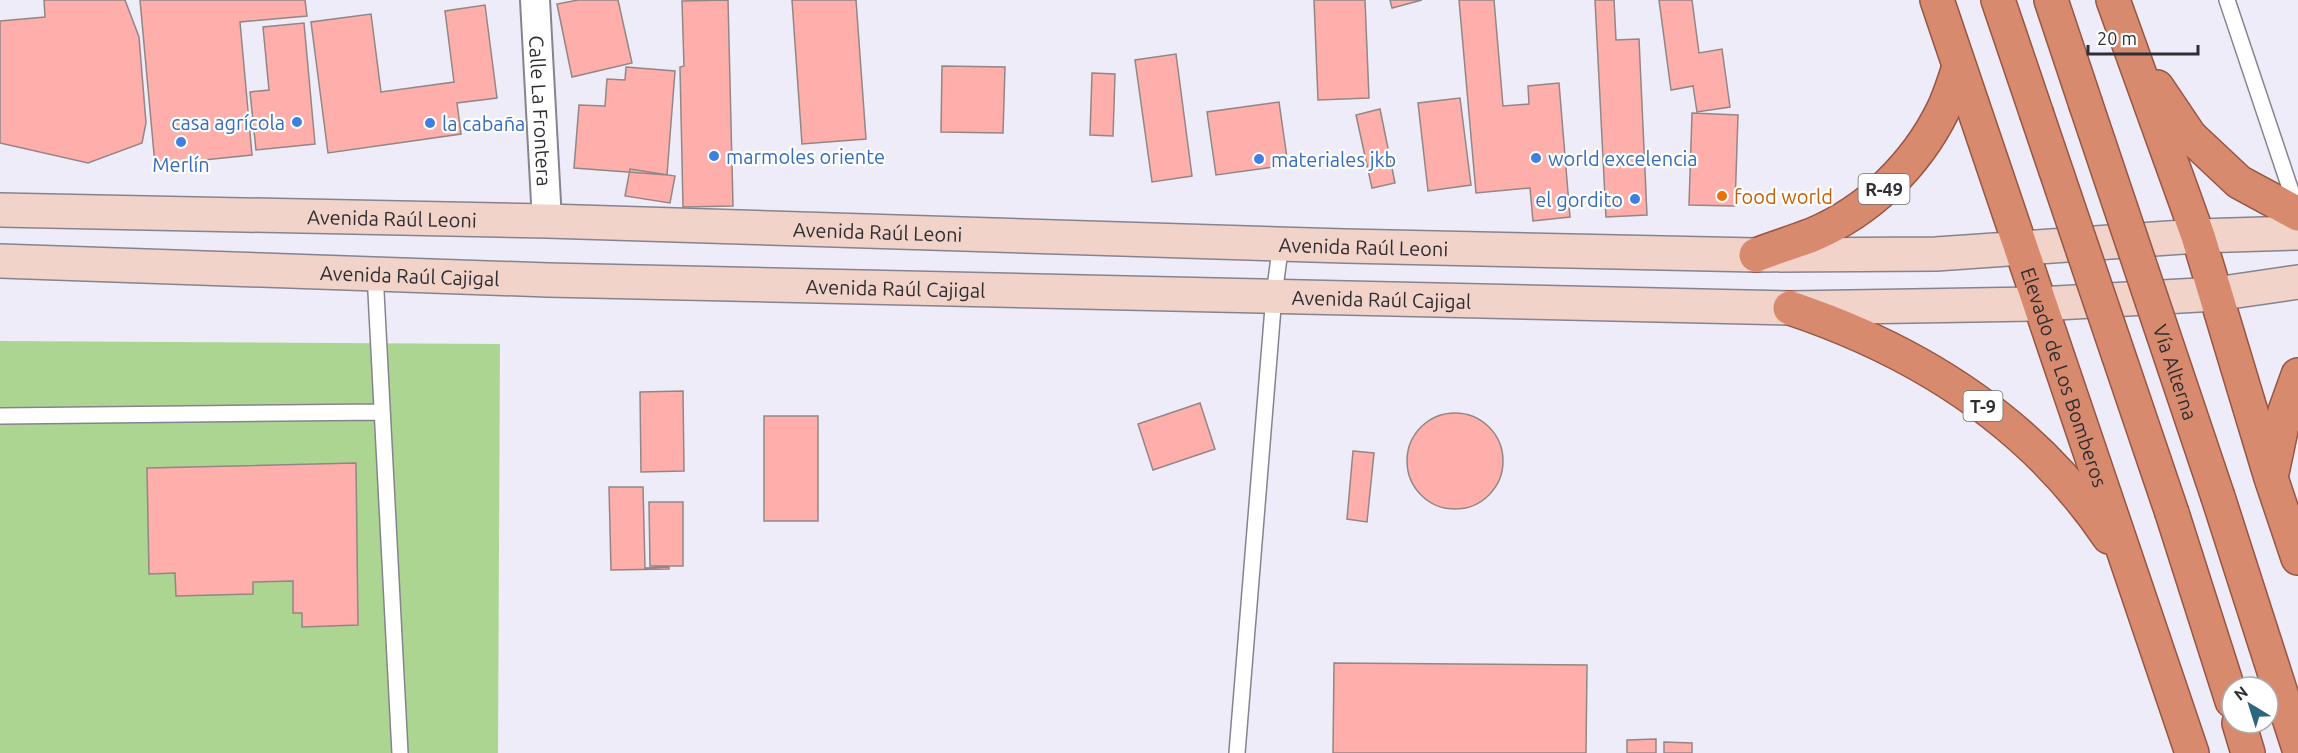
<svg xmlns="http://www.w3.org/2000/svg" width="2298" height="753" viewBox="0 0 2298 753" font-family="Ubuntu,sans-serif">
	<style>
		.green { fill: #add592 }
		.building { fill: #feafac; stroke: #938685; stroke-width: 1.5 }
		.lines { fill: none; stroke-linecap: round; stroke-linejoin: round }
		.service-casing { stroke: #85848e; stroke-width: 18 }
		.minor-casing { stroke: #85848e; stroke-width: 32 }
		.secondary-casing { stroke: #85848e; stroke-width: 36 }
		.trunk-casing { stroke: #975643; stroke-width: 36 }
		.service { stroke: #fff; stroke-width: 15 }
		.minor { stroke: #fff; stroke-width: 28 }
		.secondary { stroke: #f1d3c9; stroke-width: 33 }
		.trunk { stroke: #d88a6f; stroke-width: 33 }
		.trunk-bridge-casing { stroke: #975643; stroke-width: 36; stroke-linecap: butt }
		.trunk-bridge { stroke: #d88a6f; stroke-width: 33 }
		.shop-dot { fill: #3f7fe0; stroke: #fff; stroke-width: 2 }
		.food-dot { fill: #e8710a; stroke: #fff; stroke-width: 2 }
		.labels { text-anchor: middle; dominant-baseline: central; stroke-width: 4.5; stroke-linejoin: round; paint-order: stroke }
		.shield { fill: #fff; stroke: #6d6d70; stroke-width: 1.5 }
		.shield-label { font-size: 18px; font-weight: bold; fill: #2f2e33 }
		.street-label { font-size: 20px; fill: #2f2e33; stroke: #fff }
		.shop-label { font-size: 20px; fill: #366cbe; stroke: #fff; text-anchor: start }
		.food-label { font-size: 20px; fill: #c56008; stroke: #fff; text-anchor: start }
	</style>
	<rect width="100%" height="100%" fill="#eeecf8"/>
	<!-- green -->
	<path class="green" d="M0,341L500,344L498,753H0Z"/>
	<!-- building -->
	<path class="building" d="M44,0H125L139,37L146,123L142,143L88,163L0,143V21L45,17Z
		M140,0H305L307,16L240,22L252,155L155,165Z
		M578,0H618L632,63L572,77L557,4Z
		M728,0L733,206L683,207L680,67L684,66L682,1Z
		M792,0H856L866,139L802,144Z
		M1314,0H1365L1369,98L1318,100Z
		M1390,0H1422L1392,8Z
		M1459,0H1494L1503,106L1529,104L1528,86L1559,83L1570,217L1533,221L1530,188L1476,193Z
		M1595,0H1614L1616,40L1639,39L1647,215L1606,217Z
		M1659,0H1692L1699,53L1722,49L1730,107L1697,112L1693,86L1671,90Z
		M485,5L497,98L457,103L461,134L328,153L311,22L371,14L381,92L454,82L445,11Z
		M304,23L315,144L256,150L250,92L269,90L263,27Z
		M1176,54L1192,176L1152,182L1135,60Z
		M942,66L1005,67L1003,133L941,132Z
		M626,67L675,71L667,175L574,168L579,105L605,106L607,79L625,80Z
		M1092,73L1115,74L1113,136L1090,135Z
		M1460,98L1471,185L1428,191L1418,103Z
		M1279,102L1288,165L1216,175L1207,112Z
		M1380,109L1395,183L1372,188L1356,115Z
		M1692,113L1738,115L1735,206L1689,205Z
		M630,169L675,176L670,203L625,196Z
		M683,391L684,471L641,472L640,392Z
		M1200,403L1215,449L1153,470L1138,424Z
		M1407 461a48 48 0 1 1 96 0a48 48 0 1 1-96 0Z
		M764,416H818V521H764Z
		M1353,451L1374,453L1367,522L1347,519Z
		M356,463L358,625L302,627V613H293V581L253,582V594L176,596L175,573L149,574L147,468Z
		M609,487H643L645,568L669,567V569L611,570Z
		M649,502H683V566H650Z
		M1334,663L1587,665L1586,753H1333Z
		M1656,739V753H1627V740Z
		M1664,742L1692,743V753H1664Z"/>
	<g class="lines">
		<!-- service casing -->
		<g class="service-casing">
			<path id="service" d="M2227,0L2297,209
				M375,273L400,753
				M0,416L382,412
				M1237,753L1274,295L1281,243"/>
		</g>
		<!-- minor casing -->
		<g class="minor-casing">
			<g id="minor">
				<path id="s1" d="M535,0L547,221"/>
			</g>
		</g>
		<!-- secondary casing -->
		<g class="secondary-casing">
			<g id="secondary">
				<path id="s2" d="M0,210L547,221L1345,246L1756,255L1936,254L2198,236L2298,233"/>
				<path id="s3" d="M0,261L548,280L1790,308L2039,304L2216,294L2298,282"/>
			</g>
		</g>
		<!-- trunk casing -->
		<g class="trunk-casing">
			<g id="trunk">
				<path id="s4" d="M1937,0L2192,753"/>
				<path d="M1998,0L2036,112"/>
				<path d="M2051,0L2085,102"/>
				<path d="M2113,0L2198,236L2271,478L2298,558"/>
				<path d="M2157,87L2190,136L2239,182L2298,214"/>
				<path d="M1756,255C1774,248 1794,242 1812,235C1869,211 1916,165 1943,110C1950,96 1954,81 1959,67"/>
				<path d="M1790,308C1919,351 2032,423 2109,537"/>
				<path d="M2272,473L2285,411L2298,375"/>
				<path d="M2218,497L2298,746"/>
				<path d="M2172,513L2232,701"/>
				<path d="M2239,723L2248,753"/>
			</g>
		</g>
		<!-- service -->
		<use href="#service" class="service"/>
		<!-- minor -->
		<use href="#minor" class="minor"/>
		<!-- secondary -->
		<use href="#secondary" class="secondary"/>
		<!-- trunk -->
		<use href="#trunk" class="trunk"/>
		<!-- trunk-bridge casing -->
		<g class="trunk-bridge-casing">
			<g id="trunk-bridge">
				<path id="s5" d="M2085,102L2218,497"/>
				<path d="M2036,112L2172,513"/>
			</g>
		</g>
		<!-- trunk-bridge -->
		<use href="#trunk-bridge" class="trunk-bridge"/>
	</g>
	<!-- markers -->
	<g class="shop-dot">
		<circle cx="297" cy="122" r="6"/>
		<circle cx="430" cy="123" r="6"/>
		<circle cx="181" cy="142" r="6"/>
		<circle cx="714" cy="156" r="6"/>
		<circle cx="1536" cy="158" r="6"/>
		<circle cx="1259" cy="159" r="6"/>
		<circle cx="1635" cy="199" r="6"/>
	</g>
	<circle class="food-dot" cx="1722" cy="196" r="6"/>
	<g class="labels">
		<!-- shield labels -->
		<g class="shield">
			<rect x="1858.5" y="174" width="51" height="30" rx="4.5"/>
			<rect x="1963.5" y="391" width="39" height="30" rx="4.5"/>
		</g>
		<g class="shield-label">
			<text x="1884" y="189">R-49</text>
			<text x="1983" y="406">T-9</text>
		</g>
		<!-- street labels -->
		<g class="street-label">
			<text stroke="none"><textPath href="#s1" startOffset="111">Calle La Frontera</textPath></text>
			<text stroke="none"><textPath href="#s2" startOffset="392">Avenida Raúl Leoni</textPath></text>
			<text stroke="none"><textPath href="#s2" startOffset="878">Avenida Raúl Leoni</textPath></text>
			<text stroke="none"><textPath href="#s2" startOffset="1364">Avenida Raúl Leoni</textPath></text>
			<text stroke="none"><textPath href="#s3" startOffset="410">Avenida Raúl Cajigal</textPath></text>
			<text stroke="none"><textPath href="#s3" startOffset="896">Avenida Raúl Cajigal</textPath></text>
			<text stroke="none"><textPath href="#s3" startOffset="1382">Avenida Raúl Cajigal</textPath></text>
			<text stroke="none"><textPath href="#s5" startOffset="285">Vía Alterna</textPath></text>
			<text stroke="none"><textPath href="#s4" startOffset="398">Elevado de Los Bomberos</textPath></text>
		</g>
		<!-- shop labels -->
		<g class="shop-label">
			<text x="285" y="122" text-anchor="end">casa agrícola</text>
			<text x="442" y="123">la cabaña</text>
			<text x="726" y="156">marmoles oriente</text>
			<text x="1548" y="158">world excelencia</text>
			<text x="1271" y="159">materiales jkb</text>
			<text x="181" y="164" text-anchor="middle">Merlín</text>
			<text x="1623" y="199" text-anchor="end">el gordito</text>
		</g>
		<!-- food labels -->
		<g class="food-label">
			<text x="1734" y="196">food world</text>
		</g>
	</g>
	<!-- north arrow -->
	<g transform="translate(2250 705) rotate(322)"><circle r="28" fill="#ffffff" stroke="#acabad" stroke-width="1.5"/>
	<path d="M0-4.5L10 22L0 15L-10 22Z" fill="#2e6580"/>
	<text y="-9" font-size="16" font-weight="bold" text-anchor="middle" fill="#2f2e33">N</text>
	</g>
	<!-- scale -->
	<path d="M2088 45v9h110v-9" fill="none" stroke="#2f2e33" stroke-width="3"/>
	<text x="2097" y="45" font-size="18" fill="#2f2e33" stroke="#ffffff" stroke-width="4.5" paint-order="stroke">20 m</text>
</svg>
